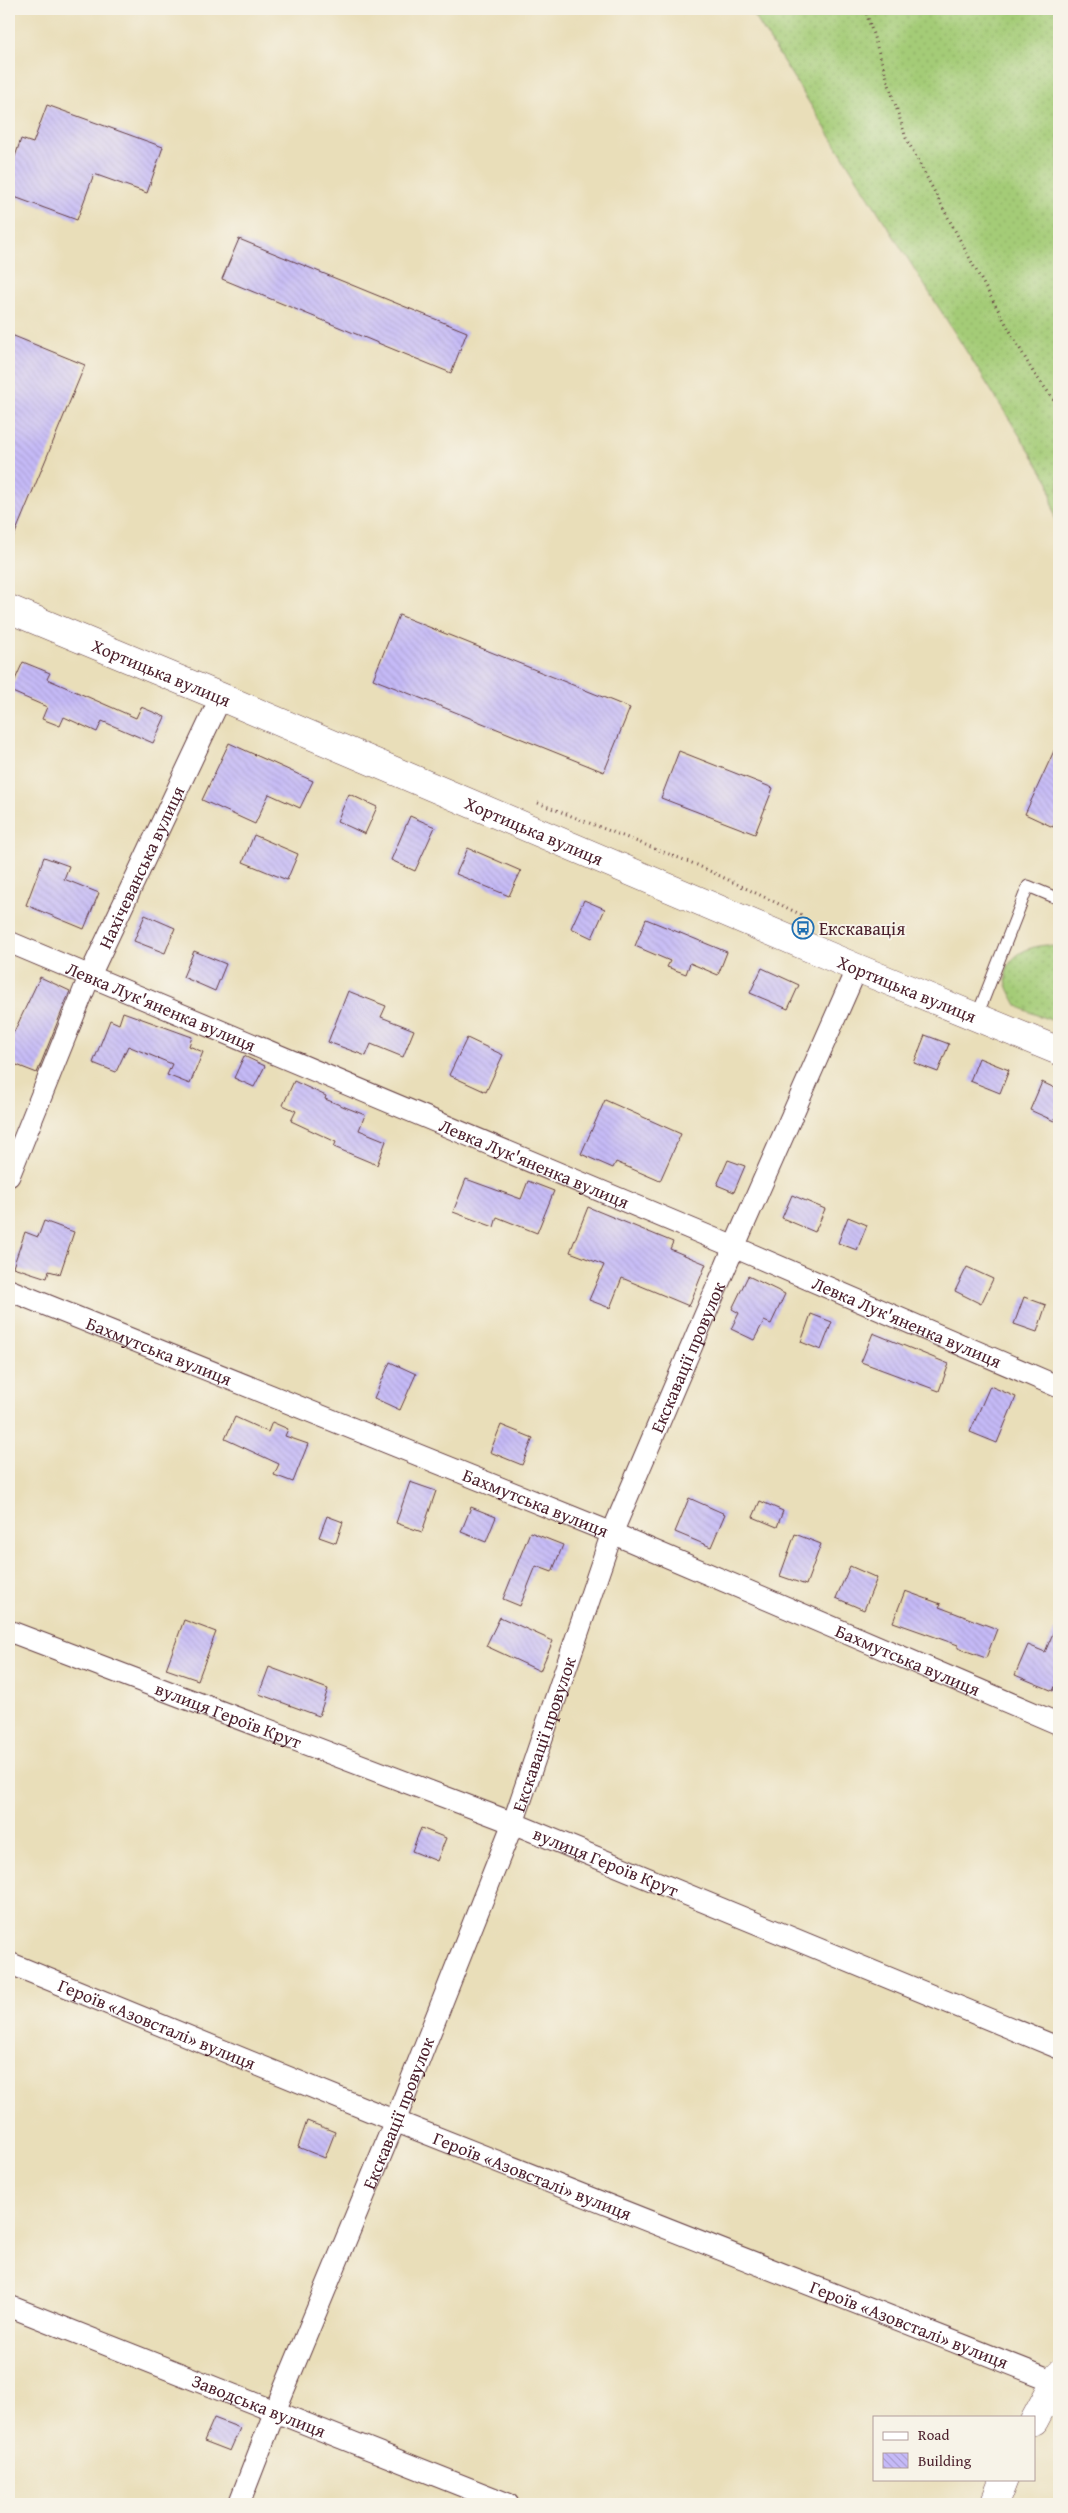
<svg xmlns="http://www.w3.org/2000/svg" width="1068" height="2513" viewBox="0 0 1068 2513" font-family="'Gentium Book Plus',serif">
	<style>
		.grass { fill: url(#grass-dots); stroke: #777651 }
		.building { fill: url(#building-back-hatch) }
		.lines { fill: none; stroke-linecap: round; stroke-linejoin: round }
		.lane-casing { stroke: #623c40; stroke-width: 13 }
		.street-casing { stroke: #623c40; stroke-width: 23 }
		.secondary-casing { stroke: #623c40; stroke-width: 29 }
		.path { stroke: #623c40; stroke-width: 3; stroke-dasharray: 1 4; stroke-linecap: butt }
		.lane { stroke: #fff; stroke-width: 11 }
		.street { stroke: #fff; stroke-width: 21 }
		.secondary { stroke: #fff; stroke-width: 28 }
		.labels { text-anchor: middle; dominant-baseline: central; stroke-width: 4; stroke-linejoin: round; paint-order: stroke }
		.street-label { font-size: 18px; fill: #4a1f2b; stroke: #f7f3e8 }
		.poi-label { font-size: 18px; fill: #4a1f2b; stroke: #f7f3e8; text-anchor: start }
	</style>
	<defs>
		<pattern id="grass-dots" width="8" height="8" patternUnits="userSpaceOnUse" patternTransform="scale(1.25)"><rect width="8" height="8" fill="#a4cc77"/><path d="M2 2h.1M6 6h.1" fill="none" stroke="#8faf67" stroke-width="1.8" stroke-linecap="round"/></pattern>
		<pattern id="building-back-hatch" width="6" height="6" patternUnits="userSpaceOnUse" patternTransform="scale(1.25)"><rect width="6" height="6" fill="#c5baf7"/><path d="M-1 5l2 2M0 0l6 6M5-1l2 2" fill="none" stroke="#ab9fd4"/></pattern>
	</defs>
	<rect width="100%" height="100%" fill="#f7f3e8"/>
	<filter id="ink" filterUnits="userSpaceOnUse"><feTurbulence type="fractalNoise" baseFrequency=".02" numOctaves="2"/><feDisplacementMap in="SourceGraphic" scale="10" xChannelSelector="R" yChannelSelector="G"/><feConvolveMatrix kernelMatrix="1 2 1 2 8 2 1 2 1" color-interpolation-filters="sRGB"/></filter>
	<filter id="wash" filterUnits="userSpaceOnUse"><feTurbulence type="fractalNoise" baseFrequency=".0096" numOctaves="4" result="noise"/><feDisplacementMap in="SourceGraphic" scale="20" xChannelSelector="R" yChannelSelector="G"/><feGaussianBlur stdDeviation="1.12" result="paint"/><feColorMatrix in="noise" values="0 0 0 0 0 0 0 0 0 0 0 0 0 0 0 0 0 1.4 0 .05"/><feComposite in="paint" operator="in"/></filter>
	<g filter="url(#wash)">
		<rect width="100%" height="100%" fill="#e9deb9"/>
		<!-- grass -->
		<path class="grass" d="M750,9H1059V545L1049,482Z
			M1048,945L1059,949V1023C1049,1019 1025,1012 1017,1005C1015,1002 1013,997 1011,994C995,965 1020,946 1048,945Z"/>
		<g id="blocks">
			<!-- building -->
			<path class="building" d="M47,105L163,147L147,193L94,174L77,220L9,195V174L21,139L33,143Z
				M239,239L467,332L451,373L222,279Z
				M9,334L85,365L9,548Z
				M399,615L630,708L604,772L373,679Z
				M23,662L50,673L47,679L136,718L141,707L165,717L153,743L102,721L97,732L64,717L60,726L42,719L47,707L10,691Z
				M1059,740V814L1053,827L1025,814Z
				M229,743L313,781L300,808L269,794L255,824L202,800Z
				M679,751L773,788L755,834L661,798Z
				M349,794L377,807L365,834L337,821Z
				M410,816L435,827L415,871L391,860Z
				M254,835L298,854L287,880L243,862Z
				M468,848L521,871L509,896L456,874Z
				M44,857L69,866L64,879L99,893L84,929L26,905Z
				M584,900L605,909L592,938L571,928Z
				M145,915L175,928L165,953L134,941Z
				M646,919L727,952L718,975L690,963L686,974L667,967L670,961L635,946Z
				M194,951L226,964L215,991L183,977Z
				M762,968L799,985L788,1009L750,993Z
				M40,977L70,991L37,1073L9,1062V1029L14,1032Z
				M348,991L386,1006L381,1017L414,1030L403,1057L371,1044L366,1056L328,1042Z
				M123,1012L192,1037L189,1046L203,1052L190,1084L167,1075L172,1064L128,1046L116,1072L93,1063L110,1020L119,1024Z
				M925,1035L949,1044L938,1072L914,1063Z
				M467,1038L503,1055L486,1092L449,1075Z
				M244,1056L265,1066L254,1087L234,1078Z
				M979,1058L1009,1070L1000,1093L970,1081Z
				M294,1081L326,1096L325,1099L365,1115L359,1130L386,1141L377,1165L334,1147L336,1142L291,1121L296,1111L283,1105Z
				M1042,1082L1059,1090V1109L1054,1121L1030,1110Z
				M605,1100L681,1134L660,1181L616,1162L613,1168L581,1154Z
				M728,1160L745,1166L734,1192L717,1185Z
				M466,1179L521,1199L528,1181L554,1191L537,1233L497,1217L494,1227L453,1212Z
				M792,1195L825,1209L815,1232L782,1218Z
				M588,1207L673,1242L670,1249L706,1264L689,1306L622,1278L610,1308L589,1300L604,1265L570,1252Z
				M848,1217L867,1225L857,1250L838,1243Z
				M44,1221L74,1232L60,1274L49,1271L47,1278L13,1267L25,1232L38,1237Z
				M967,1267L993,1279L981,1304L955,1291Z
				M748,1276L785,1294L771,1324L764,1321L754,1340L731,1329L739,1313L732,1309Z
				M1024,1297L1046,1305L1037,1332L1014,1324Z
				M811,1314L832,1322L821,1350L801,1342Z
				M873,1333L949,1364L939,1391L861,1362Z
				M390,1362L416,1374L400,1410L374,1398Z
				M990,1386L1016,1397L997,1443L970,1432Z
				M235,1417L268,1432L272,1422L288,1429L285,1436L308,1444L293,1482L274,1475L279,1464L225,1439Z
				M501,1425L533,1438L522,1465L490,1452Z
				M410,1482L436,1491L422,1532L396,1523Z
				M689,1498L725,1514L711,1547L675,1532Z
				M760,1501L783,1511L777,1527L753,1517Z
				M471,1507L496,1517L486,1542L461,1532Z
				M327,1516L343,1522L336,1543L319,1537Z
				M530,1532L563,1545L552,1572L536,1566L520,1606L503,1599Z
				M795,1534L821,1544L806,1585L780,1576Z
				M850,1566L877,1578L864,1610L836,1598Z
				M905,1591L941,1604L939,1607L997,1629L986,1658L958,1648V1645L893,1622Z
				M500,1617L553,1641L540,1671L486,1646Z
				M1059,1619V1678L1053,1691L1015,1675L1028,1645L1045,1652Z
				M184,1620L216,1632L198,1680L166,1669Z
				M269,1667L328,1689L319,1716L259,1694Z
				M421,1828L446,1838L437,1861L412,1851Z
				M307,2121L335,2132L325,2158L298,2147Z
				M214,2418L240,2428L230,2451L204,2441Z"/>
		</g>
	</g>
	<g filter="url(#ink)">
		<use href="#blocks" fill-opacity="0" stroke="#623c40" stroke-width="1"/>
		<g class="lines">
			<!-- lane casing -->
			<g class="lane-casing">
				<path id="lane" d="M977,1016L1028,886L1059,899"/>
			</g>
			<!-- street casing -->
			<g class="street-casing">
				<g id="street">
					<path id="s1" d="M9,942L734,1247L1059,1387"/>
					<path id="s2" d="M9,1176L90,975L221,697"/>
					<path id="s3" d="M9,1290L612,1533L1059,1724"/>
					<path id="s4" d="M9,1631L513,1823L1059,2048"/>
					<path id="s5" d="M9,1963L395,2121L1059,2383"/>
					<path id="s6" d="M9,2306L508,2504"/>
					<path id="s7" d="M239,2504L275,2411L395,2121L513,1823L612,1533L734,1247L857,968"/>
				</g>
			</g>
			<!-- secondary casing -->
			<g class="secondary-casing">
				<g id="secondary">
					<path id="s8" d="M9,609L221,697L857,968L1059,1051"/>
					<path d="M1034,2421L1059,2374"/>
					<path d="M994,2504L1004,2479"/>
				</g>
			</g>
			<!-- path -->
			<path class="path" d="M865,9L906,138L978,274L1033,372L1059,406
				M538,803L697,865L804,916"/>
			<!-- lane -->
			<use href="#lane" class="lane"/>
			<!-- street -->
			<use href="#street" class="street"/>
			<!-- secondary -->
			<use href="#secondary" class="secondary"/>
		</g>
	</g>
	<!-- icons -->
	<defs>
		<g id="bus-ring" transform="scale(1.125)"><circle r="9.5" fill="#f7f3e8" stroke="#1f6fb2" stroke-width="1.5"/><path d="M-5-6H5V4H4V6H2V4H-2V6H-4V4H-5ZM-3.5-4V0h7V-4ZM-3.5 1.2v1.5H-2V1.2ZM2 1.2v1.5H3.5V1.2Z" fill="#1f6fb2"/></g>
	</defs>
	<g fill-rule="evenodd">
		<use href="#bus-ring" x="803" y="928"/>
	</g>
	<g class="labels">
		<!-- street labels -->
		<g class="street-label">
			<text stroke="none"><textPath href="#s8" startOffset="165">Хортицька вулиця</textPath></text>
			<text stroke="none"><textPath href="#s8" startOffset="570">Хортицька вулиця</textPath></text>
			<text stroke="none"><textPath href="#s2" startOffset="336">Нахічеванська вулиця</textPath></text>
			<text stroke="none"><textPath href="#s8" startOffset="975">Хортицька вулиця</textPath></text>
			<text stroke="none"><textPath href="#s1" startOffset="165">Левка Лук'яненка вулиця</textPath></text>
			<text stroke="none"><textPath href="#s1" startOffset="570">Левка Лук'яненка вулиця</textPath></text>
			<text stroke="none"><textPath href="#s1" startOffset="975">Левка Лук'яненка вулиця</textPath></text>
			<text stroke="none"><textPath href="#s3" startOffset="162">Бахмутська вулиця</textPath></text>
			<text stroke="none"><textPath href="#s7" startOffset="1232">Екскавації провулок</textPath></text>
			<text stroke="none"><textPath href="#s3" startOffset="568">Бахмутська вулиця</textPath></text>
			<text stroke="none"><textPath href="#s3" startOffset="972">Бахмутська вулиця</textPath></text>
			<text stroke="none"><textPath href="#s4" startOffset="235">вулиця Героїв Крут</textPath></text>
			<text stroke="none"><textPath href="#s7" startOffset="828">Екскавації провулок</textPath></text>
			<text stroke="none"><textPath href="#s4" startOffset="640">вулиця Героїв Крут</textPath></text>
			<text stroke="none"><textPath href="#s5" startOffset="160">Героїв «Азовсталі» вулиця</textPath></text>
			<text stroke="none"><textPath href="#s7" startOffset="422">Екскавації провулок</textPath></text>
			<text stroke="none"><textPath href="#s5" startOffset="565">Героїв «Азовсталі» вулиця</textPath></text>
			<text stroke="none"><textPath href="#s5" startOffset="970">Героїв «Азовсталі» вулиця</textPath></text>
			<text stroke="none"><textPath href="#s6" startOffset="269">Заводська вулиця</textPath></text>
		</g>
		<!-- poi labels -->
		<g class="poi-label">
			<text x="819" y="928">Екскавація</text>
		</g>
	</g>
	<!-- margin -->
	<rect width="1068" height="2513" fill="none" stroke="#f7f3e8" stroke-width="30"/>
	<!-- legend -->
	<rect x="873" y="2416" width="162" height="65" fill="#f7f3e8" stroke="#b29e9c"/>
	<rect x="883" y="2432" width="25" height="8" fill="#ffffff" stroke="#b29e9c"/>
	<text x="918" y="2440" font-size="15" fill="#4a1f2b">Road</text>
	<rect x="883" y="2453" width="25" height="15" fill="url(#building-back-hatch)" stroke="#b29e9c"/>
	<text x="918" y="2466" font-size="15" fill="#4a1f2b">Building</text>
</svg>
